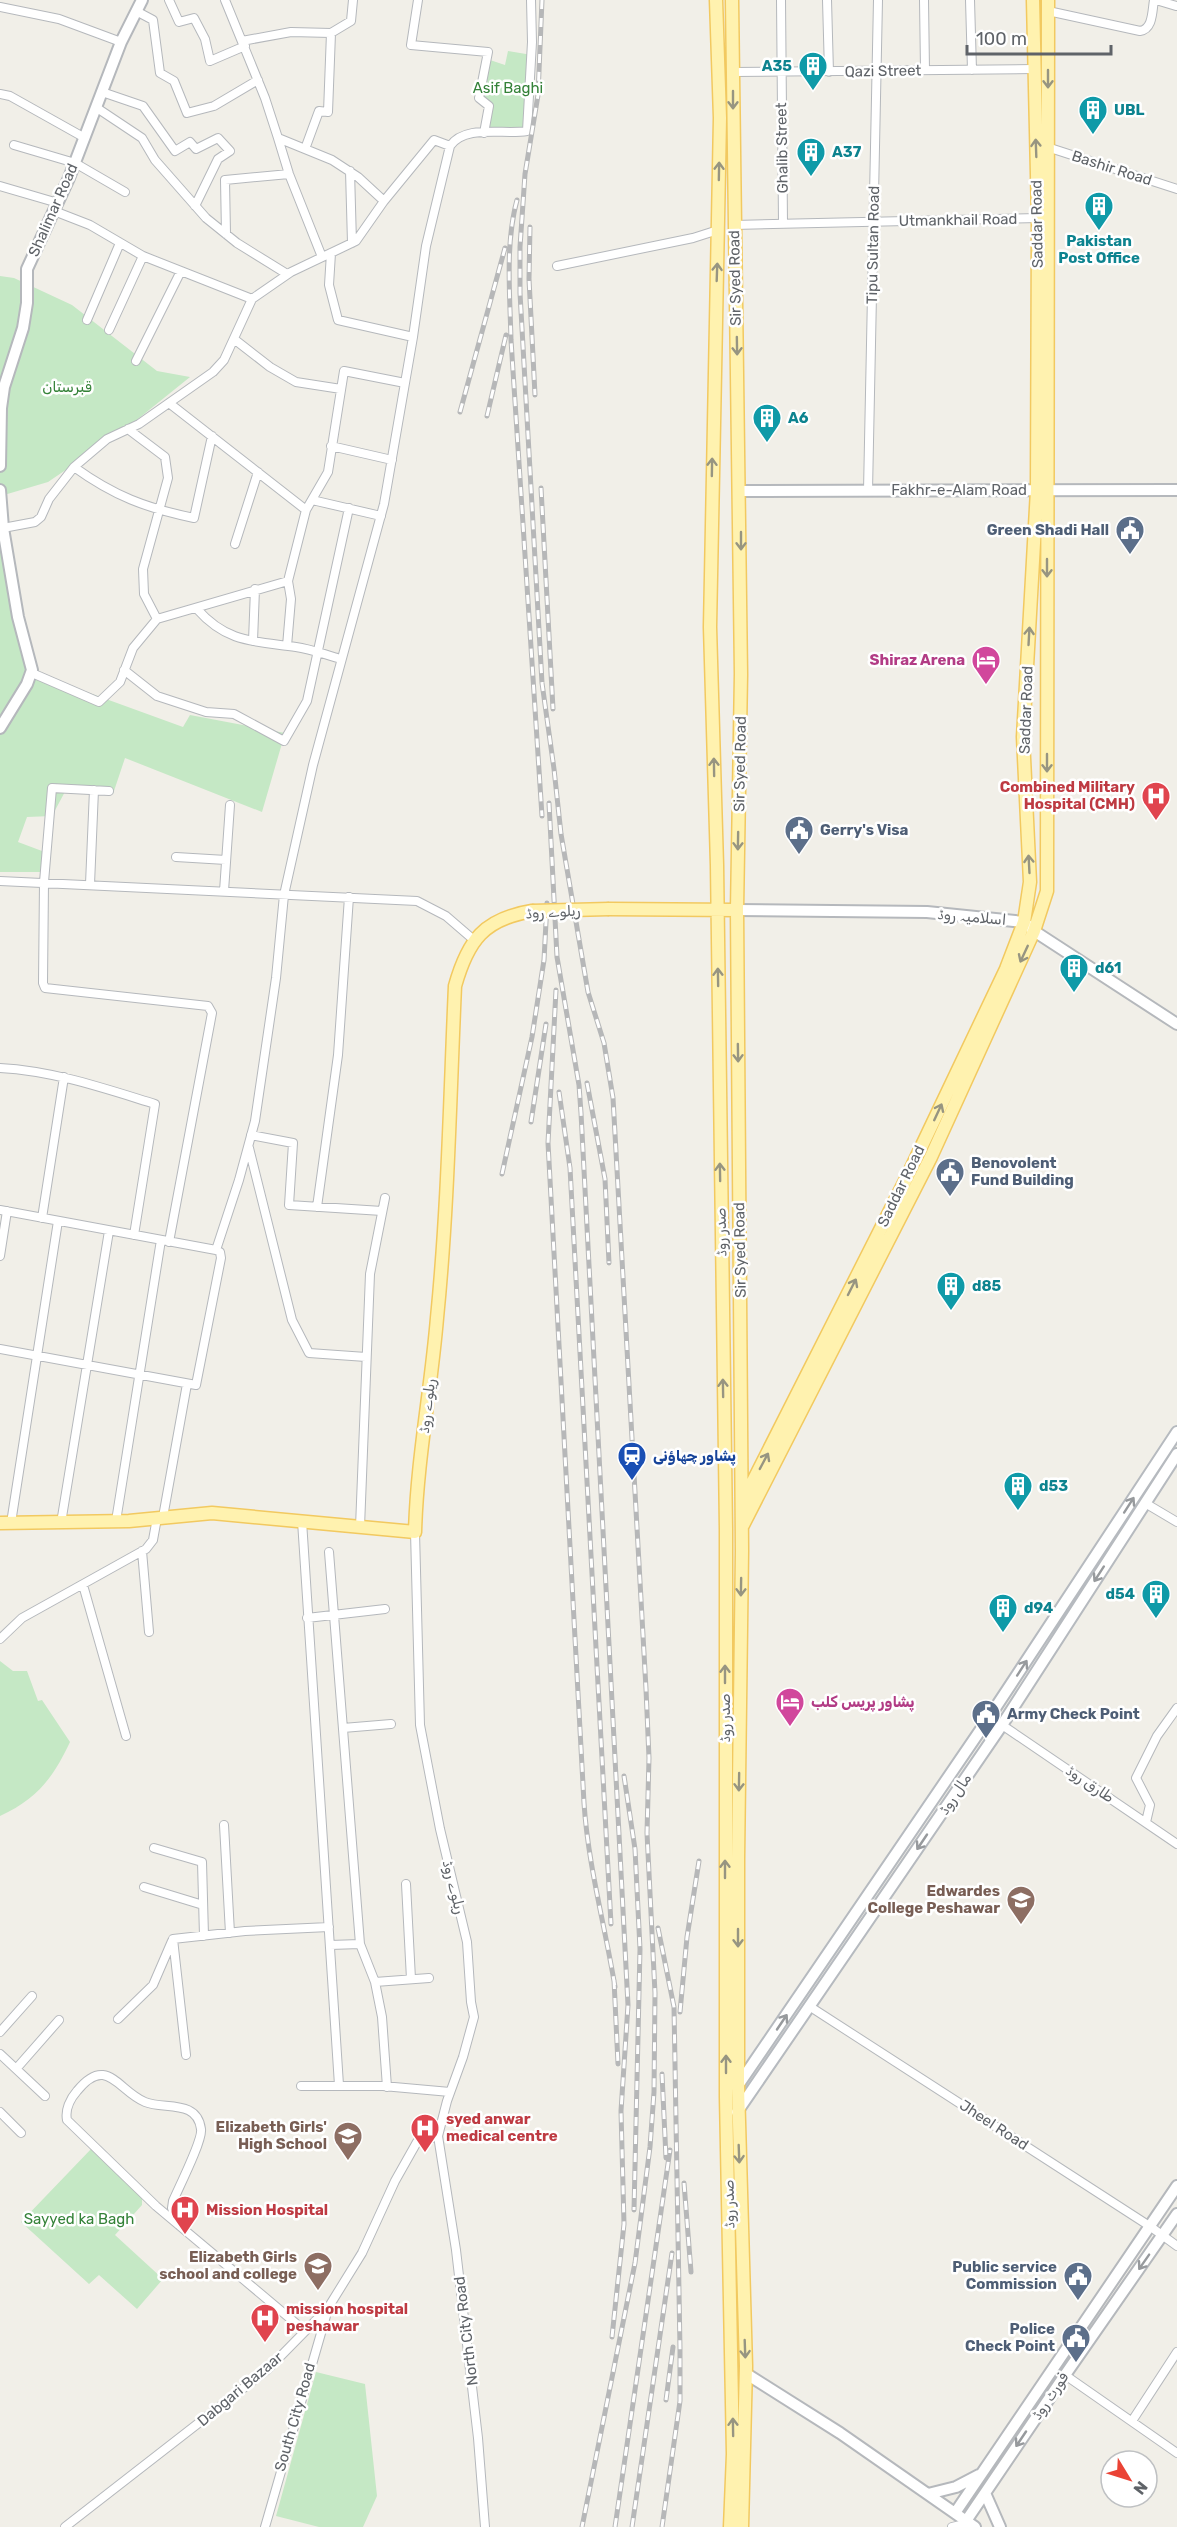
<svg xmlns="http://www.w3.org/2000/svg" width="1177" height="2527" viewBox="0 0 1177 2527" font-family="Rubik,'Noto Naskh Arabic',sans-serif">
	<style>
		.green { fill: #c5e8c5 }
		.lines { fill: none; stroke-linecap: round; stroke-linejoin: round }
		.minor-casing { stroke: #b5b8bc; stroke-width: 10 }
		.tertiary-casing { stroke: #b5b8bc; stroke-width: 14 }
		.secondary-casing { stroke: #b6babf; stroke-width: 14 }
		.primary-casing { stroke: #f2c960; stroke-width: 15 }
		.minor { stroke: #fff; stroke-width: 8 }
		.tertiary { stroke: #fff; stroke-width: 10 }
		.secondary { stroke: #fff; stroke-width: 10 }
		.primary { stroke: #fff2af; stroke-width: 12 }
		.rail-casing { stroke: #b6b7b8; stroke-width: 5 }
		.rail { stroke: #fff; stroke-width: 3; stroke-dasharray: 9; stroke-linecap: butt }
		.primary-bridge-casing { stroke: #f2c960; stroke-width: 15; stroke-linecap: butt }
		.primary-bridge { stroke: #fff2af; stroke-width: 12 }
		.oneway { stroke: #979581 }
		.oneway2 { stroke: #979a9d }
		.labels { text-anchor: middle; dominant-baseline: central; stroke-width: 5; stroke-linejoin: round; paint-order: stroke }
		.culture-label { font-size: 15px; font-weight: bold; fill: #0d838f; stroke: #fff; text-anchor: start }
		.street-label { font-size: 15px; fill: #5f6368; stroke: #fff }
		.park-label { font-size: 15px; fill: #348238; stroke: #fff }
		.service-label { font-size: 15px; font-weight: bold; fill: #4e5e75; stroke: #fff; text-anchor: end }
		.hotel-label { font-size: 15px; font-weight: bold; fill: #b23c85; stroke: #fff; text-anchor: end }
		.health-label { font-size: 15px; font-weight: bold; fill: #be3a42; stroke: #fff; text-anchor: start }
		.transit-label { font-size: 15px; font-weight: bold; fill: #164399; stroke: #fff; text-anchor: start }
		.education-label { font-size: 15px; font-weight: bold; fill: #785e54; stroke: #fff; text-anchor: end }
	</style>
	<rect width="100%" height="100%" fill="#f1efe8"/>
	<!-- green -->
	<path class="green" d="M508,51L532,55L528,129L484,133L492,105L480,95L487,59L505,65Z
		M0,276L14,278L72,305L157,371L190,377L123,431L48,482L4,495L29,671L183,727L190,715L285,733L262,812L125,758L113,794L68,786L52,816L27,817L18,842L42,851L45,872H0Z
		M0,1661L13,1671H27L38,1701L42,1700L70,1742C53,1778 37,1799 0,1816Z
		M92,2148L142,2195V2205L115,2235L163,2279L137,2309L99,2275L89,2284L21,2222Z
		M316,2372L365,2384L377,2496L363,2527H319L276,2516Z"/>
	<g class="lines">
		<!-- minor casing -->
		<g class="minor-casing">
			<path id="minor" d="M169,0L179,22L194,18L205,39L210,61L245,46
				M225,0L265,98L278,138L332,160L358,177L384,201L434,140L450,146C465,124 504,135 527,131L532,42L531,0
				M418,0L411,45L488,52L479,98L489,106L484,133
				M781,0L783,223
				M827,0L829,72
				M924,0L925,70
				M970,0L972,70
				M1156,0L1176,6
				M0,7L59,19L121,42
				M136,11L153,20L160,73L174,81L187,113L214,106L258,80
				M1048,11L1140,31C1153,29 1152,12 1154,0
				M242,41L291,32L331,33L351,21L353,0
				M733,72L1034,69
				M102,92L143,106L175,151L190,142L196,149L218,138L230,151L218,159L195,206
				M0,94L10,96L85,138
				M97,108L142,138L155,160L206,218L237,243L287,274
				M278,138L289,174L322,257
				M14,145L75,163L125,192
				M1047,147L1177,189
				M305,149L319,111L328,112L331,33
				M350,171L352,243
				M0,186L58,203
				M54,211L90,225L143,256L252,299
				M734,225L1038,218
				M226,234L225,180L289,174
				M331,253L329,285L338,320L413,337
				M557,266L693,238L718,230
				M87,320L120,243
				M109,330L143,256
				M234,339L270,367L296,382L341,389
				M136,361L181,271
				M128,429L165,457L168,478L143,569L144,594L157,619
				M331,446L392,460
				M74,467C114,496 146,508 194,518L212,436
				M868,491L878,0
				M312,500L381,516
				M306,510L328,472L344,371L405,383
				M3,528L35,522L41,517L49,499L74,467L107,439L139,424L213,372L224,360L252,299L291,272L356,241L384,201
				M235,544L258,472
				M197,609C227,643 254,641 296,647C311,649 326,655 341,659
				M253,641L255,589
				M287,646L291,599L288,581
				M124,670L157,696L206,712L234,714L284,741L307,701L349,508
				M32,673L99,702L120,682L133,648L157,619L288,581L306,510L169,403
				M109,791L52,788L44,882L43,983L45,988L208,1006L212,1013L169,1242
				M176,857L226,860
				M0,881L417,901L446,916L475,941
				M90,884L94,790
				M224,891L230,805
				M0,1068C54,1071 103,1088 155,1104L134,1235
				M251,1135L293,1143L289,1205L382,1211
				M249,1148L292,1320L309,1353L366,1357
				M317,1207L338,1055L349,897
				M0,1210L216,1250L220,1252L221,1258L196,1385L0,1349
				M42,1218L64,1077
				M216,1250L239,1180L255,1121L276,978L284,895L313,765L384,504L413,337L426,246L450,146
				M0,1256L7,1211
				M1145,1503L1177,1522
				M163,1517L187,1384
				M116,1521L161,1240
				M302,1521L339,2085
				M11,1523L58,1221
				M61,1523L109,1231
				M360,1527L370,1274L385,1198
				M415,1532L420,1725L440,1829L467,1942L471,2002L474,2017L463,2057L447,2101L438,2136L456,2250L478,2438L485,2527
				M142,1551L149,1632
				M329,1552L360,1944L375,1982L382,2017L387,2087
				M83,1585L126,1736
				M307,1618L385,1609
				M0,1639L22,1618L146,1549L153,1540L157,1518
				M1002,1725L1177,1844
				M343,1728L391,1724
				M1146,1822L1150,1805L1136,1778L1157,1736L1177,1708
				M224,1825L230,1933
				M154,1848L202,1862L204,1936
				M406,1884L411,1979
				M144,1887L203,1905
				M173,1939L245,1931L329,1927
				M173,1939L186,2055
				M330,1945L360,1944
				M375,1982L429,1978
				M809,2006L1151,2227L1177,2246
				M118,2019L153,1985L172,1941
				M0,2032L32,1996
				M0,2054L45,2096
				M16,2069L59,2020
				M301,2086H383L450,2092
				M0,2112L21,2133
				M178,2224L172,2208L173,2201C178,2189 203,2140 201,2129C197,2099 164,2110 145,2102C118,2091 107,2054 77,2091C70,2099 65,2110 67,2120L156,2206L305,2331
				M1065,2375L1177,2453
				M1132,2421L1177,2352
				M65,2527L268,2369L328,2308L362,2253L395,2181L417,2142L438,2136
				M265,2527L328,2309
				M952,2527L969,2523"/>
		</g>
		<!-- tertiary casing -->
		<g class="tertiary-casing">
			<path id="tertiary" d="M0,466L1,408L4,387L23,328L27,303V269L69,178L121,42L142,0
				M0,490L3,528L18,617L32,670L27,684L0,728
				M740,491L1177,490
				M737,910L927,912L1024,922L1034,931L1177,1024
				M745,2373L840,2433L975,2527
				M985,2493L1000,2527
				M928,2494L956,2487L979,2475
				M955,2513L1177,2186
				M966,2521L1065,2375L1177,2214"/>
		</g>
		<!-- secondary casing -->
		<g class="secondary-casing">
			<path id="secondary" d="M737,2087L990,1716L1177,1432
				M737,2112L1002,1725L1177,1454"/>
		</g>
		<!-- primary casing -->
		<g class="primary-casing">
			<path id="primary" d="M716,0L720,118L710,627L717,865L726,1530V2097L733,2454L730,2527
				M732,0L741,674L737,910L742,1551L738,1859V2087L746,2366L742,2527
				M609,909L737,910
				M743,1501L906,1179L1006,969L1024,922L1030,882L1023,737L1037,490L1038,218L1033,0
				M0,1523L129,1521L212,1513L415,1532C417,1460 431,1390 437,1318C448,1208 450,1097 455,986C468,940 484,919 532,911
				M743,1525L931,1157L1034,931L1047,891L1048,0"/>
		</g>
		<!-- minor -->
		<use href="#minor" class="minor"/>
		<!-- tertiary -->
		<use href="#tertiary" class="tertiary"/>
		<!-- secondary -->
		<use href="#secondary" class="secondary"/>
		<!-- primary -->
		<use href="#primary" class="primary"/>
		<!-- rail casing -->
		<g class="rail-casing">
			<path id="rail" d="M542,0L538,95L525,174L520,247V293L542,683L554,769L561,834L588,992L604,1043L613,1098L646,1689L649,1758L647,1833L655,1993L654,2092L650,2147L635,2263L582,2527
				M517,200C505,244 510,295 511,340L542,816
				M530,227L529,279L535,395
				M460,412L505,248
				M487,416L506,335
				M541,488L553,709
				M549,803L557,957L579,1085L581,1113L628,2005L621,2111L624,2224L612,2337
				M556,990L548,1143L584,1803C588,1865 605,1926 615,1987
				M587,1083L605,1179L609,1263
				M559,1092L570,1168L611,1924
				M531,1122L546,1024
				M502,1174L532,1037L544,960L547,903
				M624,1776L635,1849L640,1949L634,2210
				M658,1928L674,2007L680,2349V2401L662,2527
				M614,1980L618,2064
				M680,2012L687,1937L699,1861
				M662,2074L666,2158
				M684,2183L691,2272
				M666,2400L673,2347
				M615,2527L670,2150
				M632,2527L672,2253"/>
		</g>
		<!-- rail -->
		<use href="#rail" class="rail"/>
		<!-- primary-bridge casing -->
		<g class="primary-bridge-casing">
			<path id="primary-bridge" d="M532,911L609,909"/>
		</g>
		<!-- primary-bridge -->
		<use href="#primary-bridge" class="primary-bridge"/>
	</g>
	<!-- one-way arrows -->
	<defs><path id="oneway-shaft" d="M-6 0H5M1.5-3L5.5 0L1.5 3" fill="none" stroke-width="1.6" stroke-linecap="round" stroke-linejoin="round" transform="scale(1.5)"/></defs>
	<g class="oneway">
		<use href="#oneway-shaft" transform="translate(1048 79) rotate(90)"/>
		<use href="#oneway-shaft" transform="translate(733 100) rotate(90)"/>
		<use href="#oneway-shaft" transform="translate(1036 148) rotate(-92)"/>
		<use href="#oneway-shaft" transform="translate(719 171) rotate(-89)"/>
		<use href="#oneway-shaft" transform="translate(717 272) rotate(-88)"/>
		<use href="#oneway-shaft" transform="translate(737 346) rotate(89)"/>
		<use href="#oneway-shaft" transform="translate(712 467) rotate(-89)"/>
		<use href="#oneway-shaft" transform="translate(741 541) rotate(90)"/>
		<use href="#oneway-shaft" transform="translate(1047 568) rotate(90)"/>
		<use href="#oneway-shaft" transform="translate(1029 636) rotate(-87)"/>
		<use href="#oneway-shaft" transform="translate(1047 763) rotate(90)"/>
		<use href="#oneway-shaft" transform="translate(714 767) rotate(-91)"/>
		<use href="#oneway-shaft" transform="translate(738 841) rotate(91)"/>
		<use href="#oneway-shaft" transform="translate(1029 864) rotate(-93)"/>
		<use href="#oneway-shaft" transform="translate(1024 954) rotate(115)"/>
		<use href="#oneway-shaft" transform="translate(718 977) rotate(-91)"/>
		<use href="#oneway-shaft" transform="translate(738 1053) rotate(89)"/>
		<use href="#oneway-shaft" transform="translate(938 1112) rotate(-65)"/>
		<use href="#oneway-shaft" transform="translate(720 1172) rotate(-91)"/>
		<use href="#oneway-shaft" transform="translate(852 1287) rotate(-63)"/>
		<use href="#oneway-shaft" transform="translate(723 1388) rotate(-91)"/>
		<use href="#oneway-shaft" transform="translate(764 1461) rotate(-62)"/>
		<use href="#oneway-shaft" transform="translate(741 1587) rotate(91)"/>
		<use href="#oneway-shaft" transform="translate(725 1674) rotate(-90)"/>
		<use href="#oneway-shaft" transform="translate(739 1782) rotate(91)"/>
		<use href="#oneway-shaft" transform="translate(725 1869) rotate(-90)"/>
		<use href="#oneway-shaft" transform="translate(738 1938) rotate(90)"/>
		<use href="#oneway-shaft" transform="translate(726 2064) rotate(-90)"/>
		<use href="#oneway-shaft" transform="translate(739 2154) rotate(88)"/>
		<use href="#oneway-shaft" transform="translate(745 2349) rotate(88)"/>
		<use href="#oneway-shaft" transform="translate(733 2427) rotate(-91)"/>
	</g>
	<g class="oneway2">
		<use href="#oneway-shaft" transform="translate(1129 1505) rotate(-57)"/>
		<use href="#oneway-shaft" transform="translate(1099 1574) rotate(123)"/>
		<use href="#oneway-shaft" transform="translate(1022 1668) rotate(-57)"/>
		<use href="#oneway-shaft" transform="translate(922 1842) rotate(124)"/>
		<use href="#oneway-shaft" transform="translate(782 2022) rotate(-56)"/>
		<use href="#oneway-shaft" transform="translate(1144 2262) rotate(125)"/>
		<use href="#oneway-shaft" transform="translate(1021 2439) rotate(124)"/>
	</g>
	<!-- icons -->
	<defs>
		<g id="building-pin" transform="scale(1.5)"><path d="M0 17L-7.5 6A9.5 9.5 0 1 1 7.5 6Z" fill="#0f9aa8" stroke="#fff"/><path d="M-4-6H4V6H1V3H-1V6H-4ZM-2.5-4.3h1.7v1.8h-1.7ZM.8-4.3h1.7v1.8H.8ZM-2.5-1h1.7V.8h-1.7ZM.8-1h1.7V.8H.8Z" fill="#fff"/></g>
		<g id="civic-pin" transform="scale(1.5)"><path d="M0 17L-7.5 6A9.5 9.5 0 1 1 7.5 6Z" fill="#5c6f8a" stroke="#fff"/><path d="M-.6-6.5H3V-4.5H.6V-3L4-1V1h2V6H-6V1h2V-1L-.6-3ZM-1.2 2.5V6h2.4V2.5Z" fill="#fff"/></g>
		<g id="hotel-pin" transform="scale(1.5)"><path d="M0 17L-7.5 6A9.5 9.5 0 1 1 7.5 6Z" fill="#d1479c" stroke="#fff"/><path d="M-6-4.5h1.5V1H6V5H4.5V3h-9V5H-6ZM-4 0a1.8 1.8 0 1 1 3.6 0ZM.5 0V-2.5h3Q6-2.5 6 0Z" fill="#fff"/></g>
		<g id="hospital-pin" transform="scale(1.5)"><path d="M0 17L-7.5 6A9.5 9.5 0 1 1 7.5 6Z" fill="#e0444e" stroke="#fff"/><path d="M-5-5h3v3.5h4V-5h3V5h-3V1.5h-4V5h-3Z" fill="#fff"/></g>
		<g id="station-pin" transform="scale(1.5)"><path d="M0 17L-7.5 6A9.5 9.5 0 1 1 7.5 6Z" fill="#1a4fb4" stroke="#fff"/><path d="M-3-6H3Q5-6 5-4V2Q5 4 3 4L4.5 6H3L1.5 4h-3L-3 6H-4.5L-3 4Q-5 4-5 2V-4Q-5-6-3-6ZM-3.5-4v3h7v-3ZM-3.5 1v1.5H-2V1ZM2 1v1.5H3.5V1Z" fill="#fff"/></g>
		<g id="university-pin" transform="scale(1.5)"><path d="M0 17L-7.5 6A9.5 9.5 0 1 1 7.5 6Z" fill="#8d6e63" stroke="#fff"/><path d="M0-5L7-2L0 1L-7-2ZM-4 1L0 2.5L4 1V4Q0 6-4 4Z" fill="#fff"/></g>
		<g id="school-pin" transform="scale(1.5)"><path d="M0 17L-7.5 6A9.5 9.5 0 1 1 7.5 6Z" fill="#8d6e63" stroke="#fff"/><path d="M0-5L7-2L0 1L-7-2ZM-4 1L0 2.5L4 1V4Q0 6-4 4Z" fill="#fff"/></g>
	</defs>
	<g fill-rule="evenodd">
		<use href="#building-pin" x="813" y="66"/>
		<use href="#building-pin" x="1093" y="110"/>
		<use href="#building-pin" x="811" y="152"/>
		<use href="#building-pin" x="1099" y="206"/>
		<use href="#building-pin" x="767" y="418"/>
		<use href="#civic-pin" x="1130" y="530"/>
		<use href="#hotel-pin" x="986" y="660"/>
		<use href="#hospital-pin" x="1156" y="796"/>
		<use href="#civic-pin" x="799" y="830"/>
		<use href="#building-pin" x="1074" y="968"/>
		<use href="#civic-pin" x="950" y="1172"/>
		<use href="#building-pin" x="951" y="1286"/>
		<use href="#station-pin" x="632" y="1456"/>
		<use href="#building-pin" x="1018" y="1486"/>
		<use href="#building-pin" x="1156" y="1594"/>
		<use href="#building-pin" x="1003" y="1608"/>
		<use href="#hotel-pin" x="790" y="1702"/>
		<use href="#civic-pin" x="986" y="1714"/>
		<use href="#university-pin" x="1021" y="1900"/>
		<use href="#hospital-pin" x="425" y="2128"/>
		<use href="#school-pin" x="348" y="2136"/>
		<use href="#hospital-pin" x="185" y="2210"/>
		<use href="#school-pin" x="318" y="2266"/>
		<use href="#civic-pin" x="1078" y="2276"/>
		<use href="#hospital-pin" x="265" y="2318"/>
		<use href="#civic-pin" x="1076" y="2338"/>
	</g>
	<g class="labels">
		<!-- culture labels -->
		<g class="culture-label">
			<text x="792" y="66" text-anchor="end">A35</text>
			<text x="1114" y="110">UBL</text>
			<text x="832" y="152">A37</text>
			<text x="1099" y="241" text-anchor="middle">Pakistan<tspan x="1099" dy="17">Post Office</tspan></text>
			<text x="788" y="418">A6</text>
			<text x="1095" y="968">d61</text>
			<text x="972" y="1286">d85</text>
			<text x="1039" y="1486">d53</text>
			<text x="1135" y="1594" text-anchor="end">d54</text>
			<text x="1024" y="1608">d94</text>
		</g>
		<!-- street labels -->
		<g class="street-label">
			<text transform="translate(883 71) rotate(-1)">Qazi Street</text>
			<text transform="translate(782 148) rotate(-91)">Ghalib Street</text>
			<text transform="translate(1112 168) rotate(18)">Bashir Road</text>
			<text transform="translate(53 210) rotate(-66)">Shalimar Road</text>
			<text transform="translate(958 220) rotate(-1)">Utmankhail Road</text>
			<text transform="translate(1037 224) rotate(-91)">Saddar Road</text>
			<text transform="translate(873 245) rotate(-89)">Tipu Sultan Road</text>
			<text transform="translate(735 278) rotate(-91)">Sir Syed Road</text>
			<text x="959" y="490">Fakhr-e-Alam Road</text>
			<text transform="translate(1026 710) rotate(-88)">Saddar Road</text>
			<text transform="translate(740 764) rotate(-89)">Sir Syed Road</text>
			<text transform="translate(553 912) rotate(-3)">ریلوے روڈ</text>
			<text transform="translate(972 917) rotate(5)">اسلامیہ روڈ</text>
			<text transform="translate(901 1186) rotate(-64)">Saddar Road</text>
			<text transform="translate(721 1232) rotate(-91)">صدر روڈ</text>
			<text transform="translate(740 1250) rotate(-91)">Sir Syed Road</text>
			<text transform="translate(427 1406) rotate(-83)">ریلوے روڈ</text>
			<text transform="translate(725 1718) rotate(-90)">صدر روڈ</text>
			<text transform="translate(1090 1784) rotate(34)">طارق روڈ</text>
			<text transform="translate(955 1794) rotate(-56)">مال روڈ</text>
			<text transform="translate(454 1887) rotate(76)">ریلوے روڈ</text>
			<text transform="translate(994 2125) rotate(33)">Jheel Road</text>
			<text transform="translate(729 2204) rotate(-91)">صدر روڈ</text>
			<text transform="translate(466 2331) rotate(-97)">North City Road</text>
			<text transform="translate(240 2389) rotate(-40)">Dabgari Bazaar</text>
			<text transform="translate(1050 2396) rotate(-56)">فورٹ روڈ</text>
			<text transform="translate(295 2417) rotate(-74)">South City Road</text>
		</g>
		<!-- park labels -->
		<g class="park-label">
			<text x="508" y="88">Asif Baghi</text>
			<text x="67" y="387">قبرستان</text>
			<text x="79" y="2219">Sayyed ka Bagh</text>
		</g>
		<!-- service labels -->
		<g class="service-label">
			<text x="1109" y="530">Green Shadi Hall</text>
			<text x="820" y="830" text-anchor="start">Gerry's Visa</text>
			<text x="971" y="1163" text-anchor="start">Benovolent<tspan x="971" dy="17">Fund Building</tspan></text>
			<text x="1007" y="1714" text-anchor="start">Army Check Point</text>
			<text x="1057" y="2267">Public service<tspan x="1057" dy="17">Commission</tspan></text>
			<text x="1055" y="2329">Police<tspan x="1055" dy="17">Check Point</tspan></text>
		</g>
		<!-- hotel labels -->
		<g class="hotel-label">
			<text x="965" y="660">Shiraz Arena</text>
			<text x="811" y="1702" text-anchor="start">پشاور پریس کلب</text>
		</g>
		<!-- health labels -->
		<g class="health-label">
			<text x="1135" y="787" text-anchor="end">Combined Military<tspan x="1135" dy="17">Hospital (CMH)</tspan></text>
			<text x="446" y="2119">syed anwar<tspan x="446" dy="17">medical centre</tspan></text>
			<text x="206" y="2210">Mission Hospital</text>
			<text x="286" y="2309">mission hospital<tspan x="286" dy="17">peshawar</tspan></text>
		</g>
		<!-- transit labels -->
		<g class="transit-label">
			<text x="653" y="1456">پشاور چھاؤنی</text>
		</g>
		<!-- education labels -->
		<g class="education-label">
			<text x="1000" y="1891">Edwardes<tspan x="1000" dy="17">College Peshawar</tspan></text>
			<text x="327" y="2127">Elizabeth Girls'<tspan x="327" dy="17">High School</tspan></text>
			<text x="297" y="2257">Elizabeth Girls<tspan x="297" dy="17">school and college</tspan></text>
		</g>
	</g>
	<!-- north arrow -->
	<g transform="translate(1129 2479) rotate(128)"><circle r="28" fill="#ffffff" stroke="#bfc1c3" stroke-width="1.5"/>
	<path d="M0-4.5L10 22L0 15L-10 22Z" fill="#ea4335"/>
	<text y="-9" font-size="16" font-weight="bold" text-anchor="middle" fill="#5f6368">N</text>
	</g>
	<!-- scale -->
	<path d="M967 45v9h144v-9" fill="none" stroke="#5f6368" stroke-width="3"/>
	<text x="976" y="45" font-size="18" fill="#5f6368" stroke="#ffffff" stroke-width="4.5" paint-order="stroke">100 m</text>
</svg>
